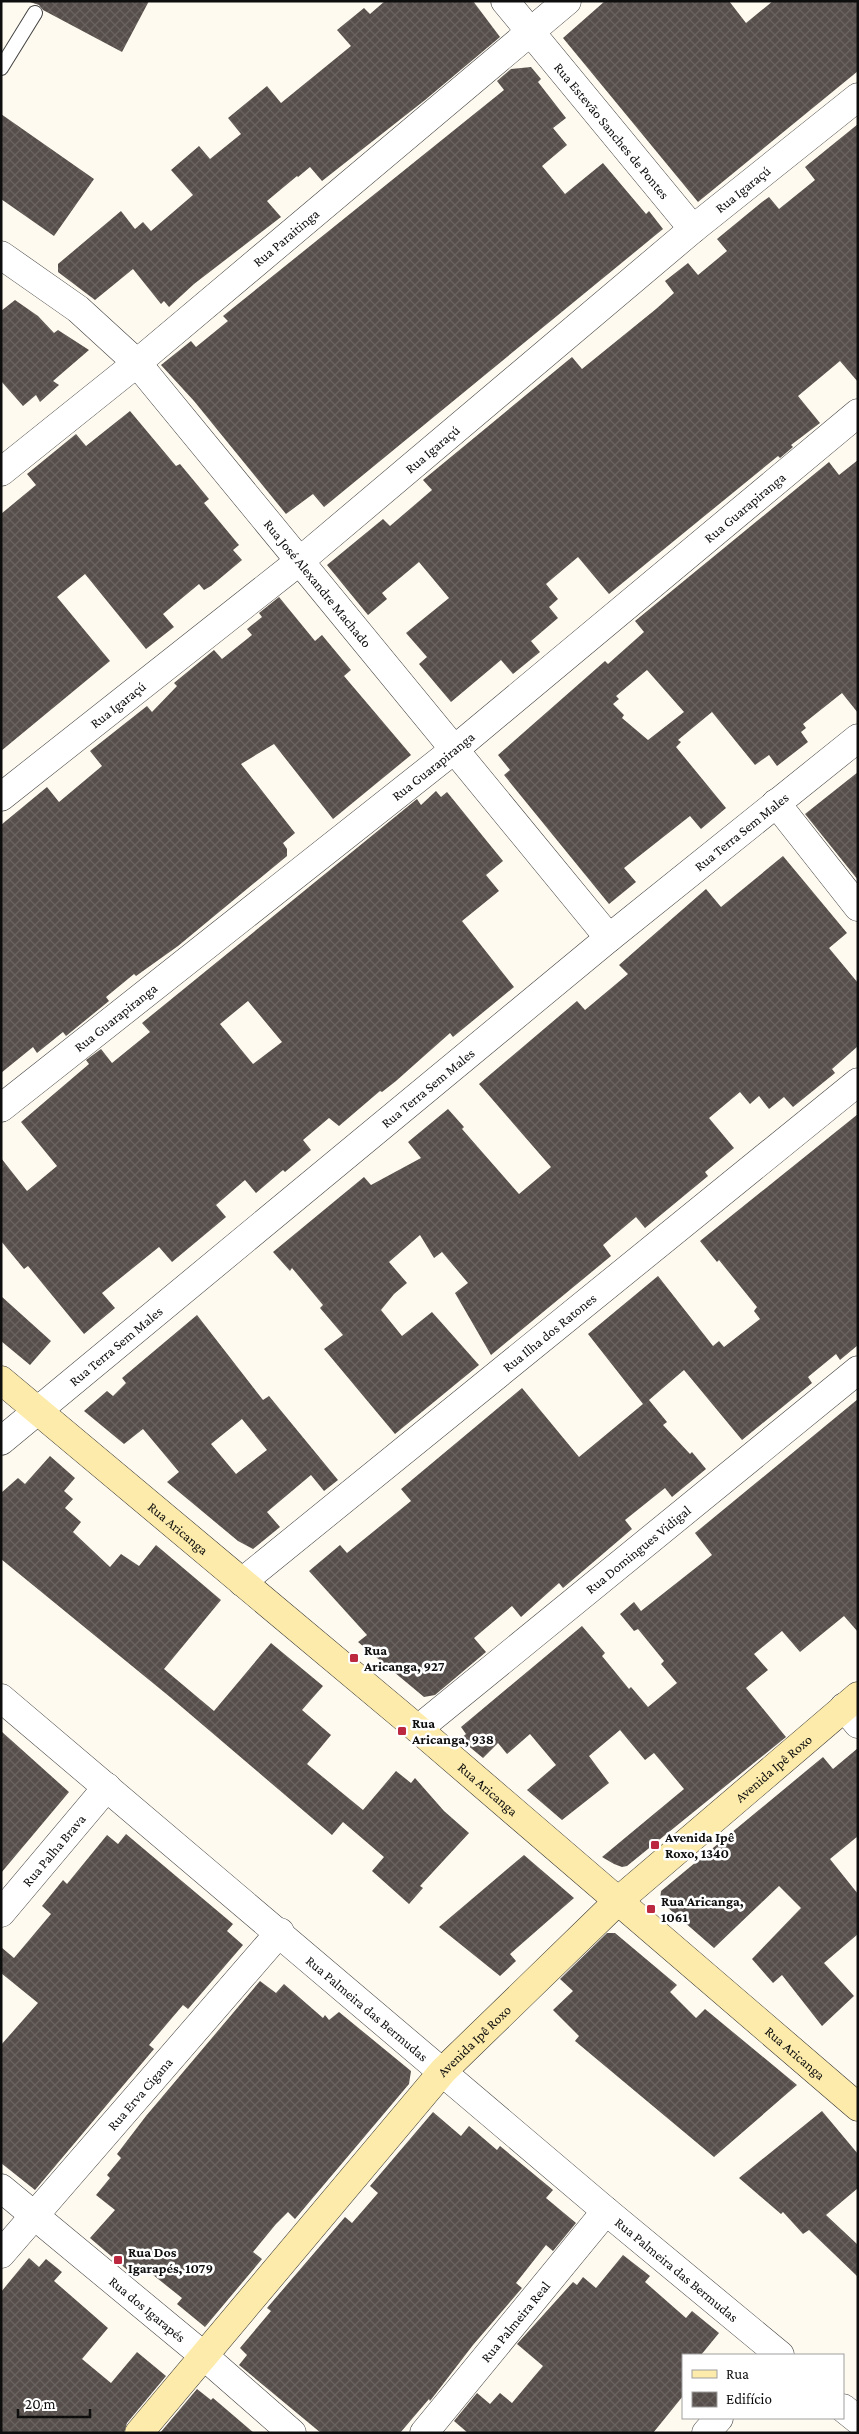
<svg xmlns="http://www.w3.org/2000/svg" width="859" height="2434" viewBox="0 0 859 2434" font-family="'Crimson Pro',serif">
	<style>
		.building { fill: url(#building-cross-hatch); fill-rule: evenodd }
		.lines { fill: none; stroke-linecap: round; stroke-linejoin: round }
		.lane-casing { stroke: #414141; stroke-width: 16 }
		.street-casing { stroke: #414141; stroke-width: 29 }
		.secondary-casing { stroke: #303030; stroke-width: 29 }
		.lane { stroke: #fff; stroke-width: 14 }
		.street { stroke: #fff; stroke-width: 28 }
		.secondary { stroke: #fdebab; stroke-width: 28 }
		.poi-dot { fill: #bb283f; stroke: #fff; stroke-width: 2 }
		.labels { text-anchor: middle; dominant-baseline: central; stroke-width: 5; stroke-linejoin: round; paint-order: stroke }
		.street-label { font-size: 14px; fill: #0e0e0e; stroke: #fff }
		.poi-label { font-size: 14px; font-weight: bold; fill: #0e0e0e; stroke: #fff; text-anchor: start }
	</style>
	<defs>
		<pattern id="building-cross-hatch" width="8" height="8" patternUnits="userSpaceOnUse" patternTransform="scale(1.25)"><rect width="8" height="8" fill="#564e4a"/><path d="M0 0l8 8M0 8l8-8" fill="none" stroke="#696360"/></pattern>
	</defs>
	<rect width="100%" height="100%" fill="#fffaef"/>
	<!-- building -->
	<path class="building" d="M27,1H149L122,52L43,10L39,5Z
		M385,1H473L500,37L425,100L322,181L310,167L298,177L297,176L267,201L281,217L194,284L169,307L164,301L161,304L133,269L95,300L58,272V264L121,211L135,229L143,222L151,231L193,195L171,170L199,146L210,159L241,134L228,118L267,86L281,103L351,46L337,30L364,8L370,14Z
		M605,1H729L746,23L773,1H858V71L698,202L563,38Z
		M531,67L541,79L538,82L566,118L553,128L567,145L542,166L565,194L603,163L646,214L649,211L663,229L324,507L313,494L286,514L194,401L161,365L191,341L196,347L228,321L223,316L504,90L497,81L511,69Z
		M1,114L94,179L54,236L1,199Z
		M858,124V382L840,361L798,396L820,423L791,445L793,447L780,458L778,456L609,594L578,557L546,584L558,599L549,607L558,618L531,641L540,652L513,674L501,660L451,702L419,664L427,657L406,633L449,598L419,562L382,593L387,599L368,615L327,565L383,519L390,526L432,490L423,480L572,357L582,369L656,309L674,293L665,281L688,263L698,275L727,251L717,239L762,202L769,197L779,209L815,180L805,167Z
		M15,300L38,316L54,333L58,330L89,350L53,381L59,385L40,402L36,395L23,406L1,381V311Z
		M130,411L176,466L180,464L209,499L204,503L239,545L233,550L242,560L211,586L204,590L199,584L163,614L174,627L146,649L85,574L57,597L110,661L1,751V514L36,485L27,474L76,434L86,446Z
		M858,460V713L842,693L803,724L806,728L801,732L808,742L777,766L769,755L755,765L712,712L678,740L681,742L676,747L726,808L701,829L690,816L624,868L636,882L609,904L504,775L510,770L498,755L605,661L608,664L644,632L635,621L829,462L839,475ZM647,670L684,712L648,740L622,718L624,715L613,704L619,699L616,696Z
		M279,597L315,641L322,635L351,670L344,676L411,755L333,819L274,744L241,764L295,833L283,843L287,849V856L178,946L136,976L134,974L106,997L109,1001L66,1036L63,1032L37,1053L33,1047L1,1073V825L47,787L59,802L102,766L90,751L147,706L152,712L177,686L174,683L214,650L222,659L252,635L247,629L262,617L259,613Z
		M858,772V880L805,814Z
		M436,791L441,797L447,792L503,861L486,875L499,891L462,921L514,987L453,1037L450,1033L396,1081L382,1092L380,1091L339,1126L329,1118L303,1140L311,1150L285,1172L283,1170L256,1193L245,1180L216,1205L226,1217L172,1262L159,1247L102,1293L115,1308L84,1334L28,1266L24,1269L1,1241V1158L27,1191L57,1166L21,1122L89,1064L86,1060L101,1049L112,1063L150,1032L142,1023L417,799L421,805ZM248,1001L282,1042L253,1064L220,1024Z
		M783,856L847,933L829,948L858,983V1046L832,1069L835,1073L793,1107L784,1097L769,1109L759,1096L750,1104L740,1092L709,1118L734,1148L705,1172L708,1176L645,1228L636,1217L603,1245L611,1256L491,1355L455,1293L468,1283L442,1252L434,1258L420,1235L389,1262L407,1283L394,1294L381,1310L402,1336L432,1312L479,1365L395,1434L324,1349L343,1335L320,1308L323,1305L292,1268L290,1271L273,1252L364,1177L371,1185L421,1158L408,1142L448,1109L464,1127L462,1129L519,1194L551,1167L479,1084L577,1001L585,1010L628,974L619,965L706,889L721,907Z
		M858,1114V1345L840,1360L836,1354L808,1377L812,1383L742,1440L684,1370L649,1400L667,1422L663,1425L690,1454L692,1452L706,1469L672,1497L665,1488L625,1520L632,1529L563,1588L559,1583L521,1617L512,1606L474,1638L486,1652L435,1695L424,1697L358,1642L367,1635L309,1571L340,1545L347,1553L411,1501L401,1489L522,1388L579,1457L643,1404L588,1334L658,1276L713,1346L719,1341L724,1347L760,1319L754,1311L757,1307L719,1260L717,1262L700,1241Z
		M1,1296L51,1341L30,1365L1,1341Z
		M197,1315L263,1400L269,1396L338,1480L324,1491L311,1475L267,1512L280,1527L253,1549L238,1541L167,1482L179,1472L143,1429L124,1444L84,1411L107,1391L113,1396L126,1383L122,1378ZM242,1419L267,1450L236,1474L211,1444Z
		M858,1399V1632L844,1616L800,1652L782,1631L754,1654L768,1670L746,1688L786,1737L627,1866L622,1867L614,1864L602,1857L684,1789L654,1753L645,1760L620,1730L589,1756L609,1783L562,1820L527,1790L556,1765L530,1734L507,1754L498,1743L483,1758L460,1739L466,1734L461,1727L582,1626L605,1653L602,1656L629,1689L631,1687L648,1707L677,1683L661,1664L664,1661L638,1629L634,1631L620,1614L634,1602L641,1611L712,1555L695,1533Z
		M50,1456L75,1478L64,1491L73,1499L65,1508L81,1522L73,1532L110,1567L121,1554L139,1566L156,1545L221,1600L164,1669L214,1711L271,1643L323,1686L302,1710L331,1735L307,1764L363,1810L396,1771L411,1783L415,1778L444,1811L469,1833L420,1886L423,1888L409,1904L372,1871L384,1857L343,1822L332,1835L170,1697L1,1559V1493L18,1478L25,1484Z
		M1,1731L69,1792L1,1873Z
		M858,1748V1836L830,1859L858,1894V1934L824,1963L854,1996L822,2026L782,1975L773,1983L752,1959L801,1908L779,1886L714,1948L660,1901L661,1891L823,1757L833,1769Z
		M126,1834L233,1924L227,1931L243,1945L188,2009L183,2005L149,2045L154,2049L35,2190L1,2163V2045L38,2003L1,1973V1947L14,1958L51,1914L42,1906L63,1880L67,1884L107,1835L118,1844Z
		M524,1855L574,1898L510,1954L516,1961L500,1976L439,1927Z
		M607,1933H615L677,1985L670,1992L696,2018L705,2009L797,2085L714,2157L575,2041L579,2036L553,2010L573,1991L560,1979Z
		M260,1981L276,1993L284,1984L323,2018L325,2015L329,2020L339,2012L411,2071L409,2084L295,2219L288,2212L276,2224L253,2252L262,2259L205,2327L177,2304L182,2298L138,2263L131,2273L90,2238L115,2210L96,2195L110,2178L107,2175L121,2158L117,2154L146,2116Z
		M822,2111L858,2154V2188L826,2215L858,2245V2277L809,2230L803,2234L783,2212L781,2214L739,2178Z
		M433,2112L461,2136L469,2126L497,2150L500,2146L553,2190L546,2198L576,2223L553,2251L546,2245L516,2283L522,2288L473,2345L430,2401L429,2399L400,2433H321L239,2365L247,2355L240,2348L271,2311L267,2308L345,2217L352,2223L378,2193L370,2186Z
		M623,2255L650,2276L645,2282L686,2318L692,2311L719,2333L701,2355H683V2396L653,2433H468L454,2421L477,2393L490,2404L500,2393L512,2403L543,2366L517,2344L573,2282L577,2285L583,2277L596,2288Z
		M29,2258L39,2267L46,2259L62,2272L54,2281L108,2328L82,2359L111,2383L137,2352L166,2376L127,2423L124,2433H1V2292Z
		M197,2389L211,2400L213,2398L254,2433H160Z"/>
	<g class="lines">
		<!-- lane casing -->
		<g class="lane-casing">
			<path id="lane" d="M1,68L35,13"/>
		</g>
		<!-- street casing -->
		<g class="street-casing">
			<g id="street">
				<path id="s1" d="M505,1L693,229"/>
				<path id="s2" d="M1,255L78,309L137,363L609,938"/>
				<path id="s3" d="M1,472L137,363L567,1"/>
				<path id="s4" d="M1,797L301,560L693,229L858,97"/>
				<path d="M776,803L858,907"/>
				<path id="s5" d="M1,1108L455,749L858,413"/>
				<path id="s6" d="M1,1441L609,938L858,738"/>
				<path id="s7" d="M242,1582L858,1082"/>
				<path id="s8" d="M1,1698L606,2211L780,2355"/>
				<path d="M844,1707L858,1724"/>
				<path id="s9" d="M418,1729L858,1370"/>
				<path id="s10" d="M1,1913L107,1787"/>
				<path id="s11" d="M1,2188L204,2356L292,2433"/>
				<path id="s12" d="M1,2254L280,1932"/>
				<path d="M843,2408L858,2420"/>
				<path id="s13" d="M424,2433L606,2211"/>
				<path d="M706,2433L719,2418"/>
			</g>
		</g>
		<!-- secondary casing -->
		<g class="secondary-casing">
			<g id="secondary">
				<path id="s14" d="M1,1380L418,1729L858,2107"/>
				<path id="s15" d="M139,2433L443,2071L618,1901L858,1696"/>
			</g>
		</g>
		<!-- lane -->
		<use href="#lane" class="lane"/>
		<!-- street -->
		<use href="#street" class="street"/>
		<!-- secondary -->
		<use href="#secondary" class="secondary"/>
	</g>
	<!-- markers -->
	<g class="poi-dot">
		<rect x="349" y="1653" width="10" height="10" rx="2.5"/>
		<rect x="397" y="1726" width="10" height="10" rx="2.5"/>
		<rect x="650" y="1840" width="10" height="10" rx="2.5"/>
		<rect x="646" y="1904" width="10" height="10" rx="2.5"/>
		<rect x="113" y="2255" width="10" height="10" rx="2.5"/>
	</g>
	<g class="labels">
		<!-- street labels -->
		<g class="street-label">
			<text stroke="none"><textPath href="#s1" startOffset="168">Rua Estevão Sanches de Pontes</textPath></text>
			<text stroke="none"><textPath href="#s4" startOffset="959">Rua Igaraçú</textPath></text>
			<text stroke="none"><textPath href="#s3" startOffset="369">Rua Paraitinga</textPath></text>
			<text stroke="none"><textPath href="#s4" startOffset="554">Rua Igaraçú</textPath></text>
			<text stroke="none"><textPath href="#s5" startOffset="956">Rua Guarapiranga</textPath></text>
			<text stroke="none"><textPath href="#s2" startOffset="459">Rua José Alexandre Machado</textPath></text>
			<text stroke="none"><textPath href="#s4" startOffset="149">Rua Igaraçú</textPath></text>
			<text stroke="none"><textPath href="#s5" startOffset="551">Rua Guarapiranga</textPath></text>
			<text stroke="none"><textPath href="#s6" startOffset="959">Rua Terra Sem Males</textPath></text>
			<text stroke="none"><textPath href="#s5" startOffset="146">Rua Guarapiranga</textPath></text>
			<text stroke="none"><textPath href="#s6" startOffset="554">Rua Terra Sem Males</textPath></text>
			<text stroke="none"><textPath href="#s7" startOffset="396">Rua Ilha dos Ratones</textPath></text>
			<text stroke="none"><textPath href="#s6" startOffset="149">Rua Terra Sem Males</textPath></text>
			<text stroke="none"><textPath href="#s14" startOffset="231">Rua Aricanga</textPath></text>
			<text stroke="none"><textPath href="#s9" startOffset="284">Rua Domingues Vidigal</textPath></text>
			<text stroke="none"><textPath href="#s15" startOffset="921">Avenida Ipê Roxo</textPath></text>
			<text stroke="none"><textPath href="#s14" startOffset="636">Rua Aricanga</textPath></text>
			<text stroke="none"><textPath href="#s10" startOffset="82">Rua Palha Brava</textPath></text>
			<text stroke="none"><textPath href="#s8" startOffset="480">Rua Palmeira das Bermudas</textPath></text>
			<text stroke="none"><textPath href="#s15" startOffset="516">Avenida Ipê Roxo</textPath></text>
			<text stroke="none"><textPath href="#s14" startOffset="1041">Rua Aricanga</textPath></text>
			<text stroke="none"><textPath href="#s12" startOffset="212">Rua Erva Cigana</textPath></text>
			<text stroke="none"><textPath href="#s8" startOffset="885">Rua Palmeira das Bermudas</textPath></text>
			<text stroke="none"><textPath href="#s11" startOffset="190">Rua dos Igarapés</textPath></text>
			<text stroke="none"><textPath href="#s13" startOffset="144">Rua Palmeira Real</textPath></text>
		</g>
		<!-- poi labels -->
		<g class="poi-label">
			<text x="364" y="1650">Rua<tspan x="364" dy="16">Aricanga, 927</tspan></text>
			<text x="412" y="1723">Rua<tspan x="412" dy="16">Aricanga, 938</tspan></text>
			<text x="665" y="1837">Avenida Ipê<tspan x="665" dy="16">Roxo, 1340</tspan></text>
			<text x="661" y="1901">Rua Aricanga,<tspan x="661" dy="16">1061</tspan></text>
			<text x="128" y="2252">Rua Dos<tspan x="128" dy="16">Igarapés, 1079</tspan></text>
		</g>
	</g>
	<!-- border -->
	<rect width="859" height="2434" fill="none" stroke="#0e0e0e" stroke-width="5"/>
	<!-- legend -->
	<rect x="682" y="2354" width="162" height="65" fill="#ffffff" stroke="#9f9f9f"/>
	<rect x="692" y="2370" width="25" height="8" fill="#fdebab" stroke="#9f9f9f"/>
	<text x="726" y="2379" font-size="15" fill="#0e0e0e">Rua</text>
	<rect x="692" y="2392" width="25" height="15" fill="url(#building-cross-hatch)" stroke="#9f9f9f"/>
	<text x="726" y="2404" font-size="15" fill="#0e0e0e">Edifício</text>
	<!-- scale -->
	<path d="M18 2409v8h72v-8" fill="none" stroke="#0e0e0e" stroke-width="2.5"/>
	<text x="25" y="2409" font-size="15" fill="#0e0e0e" stroke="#ffffff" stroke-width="4" paint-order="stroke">20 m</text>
</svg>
